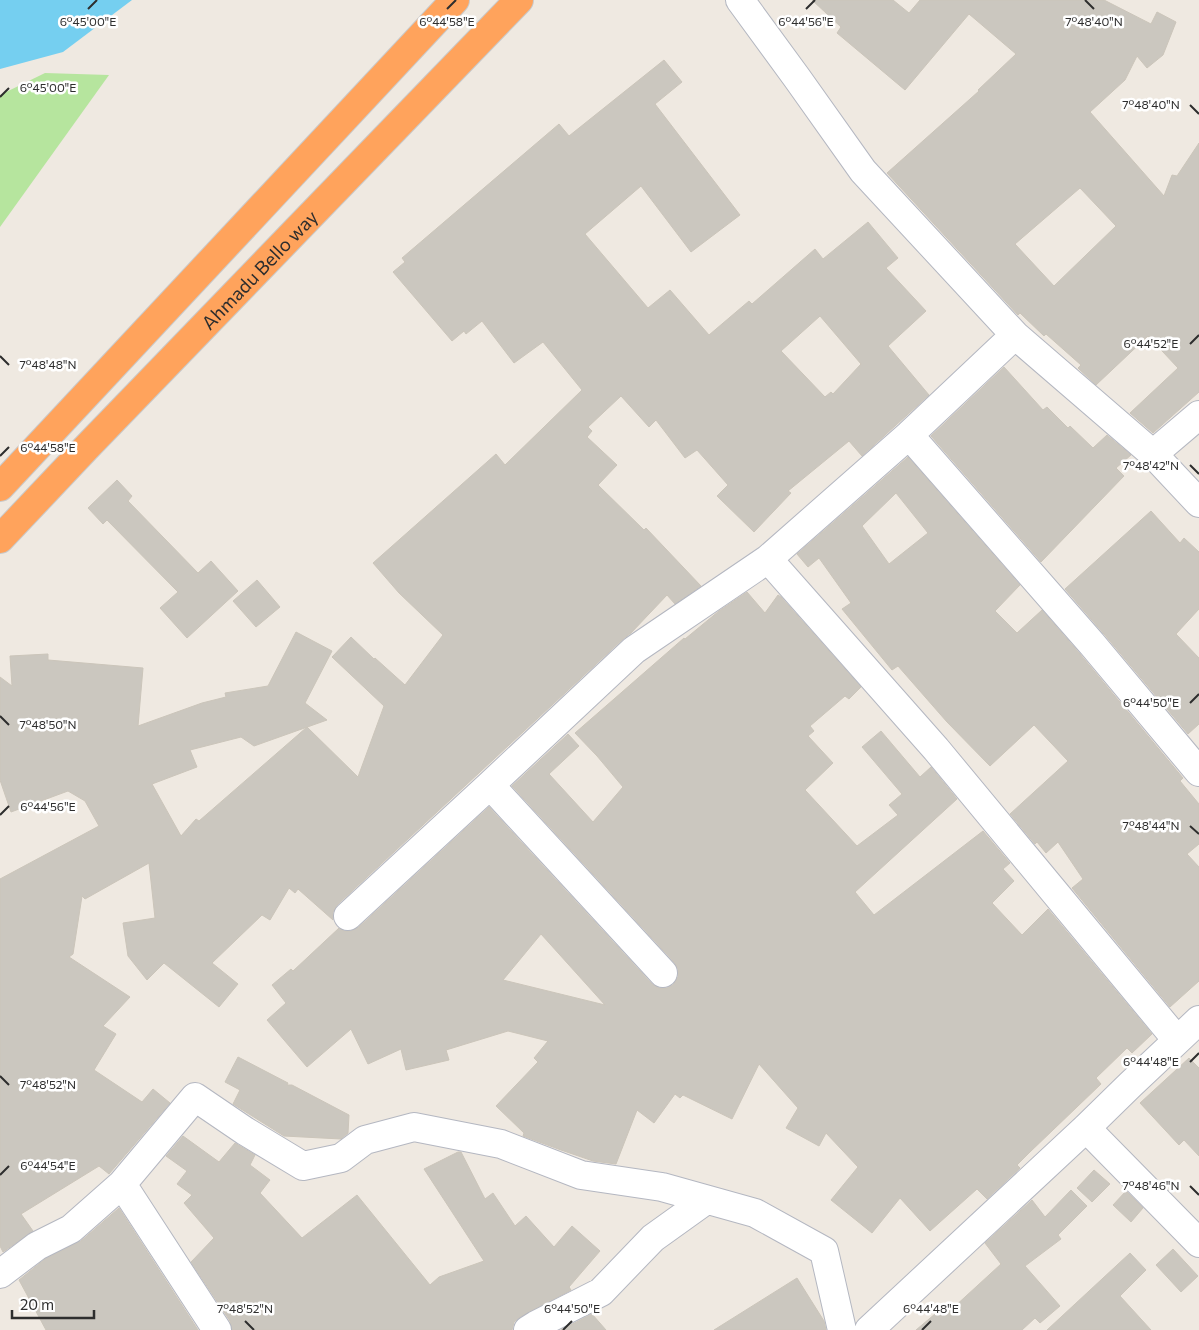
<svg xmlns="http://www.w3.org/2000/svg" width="1199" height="1330" viewBox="0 0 1199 1330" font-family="Commissioner,sans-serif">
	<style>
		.green { fill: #b6e59e }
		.water { fill: #75cff0 }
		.building { fill: #cbc7bf; stroke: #cbc5ba; fill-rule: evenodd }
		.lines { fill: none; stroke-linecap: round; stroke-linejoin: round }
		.minor-casing { stroke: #b4b7c1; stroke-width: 30 }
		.highway-casing { stroke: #c9c9c9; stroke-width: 30 }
		.minor { stroke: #fff; stroke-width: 28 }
		.highway { stroke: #ffa35c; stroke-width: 28 }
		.ticks { fill: none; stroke: #2e2e2e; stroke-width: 2 }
		.labels { text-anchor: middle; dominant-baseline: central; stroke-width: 5; stroke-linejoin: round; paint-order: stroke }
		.street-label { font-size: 19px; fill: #2e2e2e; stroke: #fff }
		.ticks-label { font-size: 12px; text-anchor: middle; fill: #2e2e2e; stroke: #fff; stroke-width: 5; stroke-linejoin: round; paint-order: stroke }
	</style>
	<rect width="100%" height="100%" fill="#efe9e1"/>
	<!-- green -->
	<path class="green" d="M45,73L109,75L0,227V95Z"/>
	<!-- water -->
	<path class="water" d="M0,0H132L63,52L0,69Z"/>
	<!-- building -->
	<path class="building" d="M812,0H893L909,13L920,0H1104L1151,24L1157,12L1176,22L1163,55L1147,68L1137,56L1125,80L1090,112L1164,196L1172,175L1177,176L1199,143V392L1153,433L1130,413L1178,368L1148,336L1096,385L1078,368L1081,365L1046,334L1044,336L1020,313L1018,315L887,173L979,91L978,90L1016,54L969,14L905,90L837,33L841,27ZM1080,188L1116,226L1054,286L1015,244Z
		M664,60L682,82L655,104L740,215L691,252L641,186L585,234L648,308L670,290L709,335L749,301L752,304L815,249L823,259L868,222L898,258L886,268L926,311L888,346L929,395L862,456L849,441L788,491L791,493L754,532L717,496L728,485L697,450L685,458L656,420L649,427L621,396L588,427L592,431L587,437L617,465L598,485L644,530L646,528L701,586L675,604L667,595L631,633L623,639L337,905L333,912V920L298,889L295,893L289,888L270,920L262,915L212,963L238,984L219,1007L164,963L147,980L128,956L123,923L155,918L149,863L85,899L82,896L73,954L69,957L130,997L103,1026L116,1034L94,1070L142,1102L153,1089L170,1103L109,1174L99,1166L21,1214L33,1231L3,1252L0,1246V879L99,826L85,801L68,791L11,812L0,780V677L12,686L10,656L48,654V660L143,668L138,726L202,703L226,697L225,693L268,686L296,632L332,651L305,703L327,720L254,746L241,737L190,750L197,767L152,784L181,836L196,819L199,821L307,727L358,777L384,706L332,657L351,637L374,659L375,658L405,685L443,635L399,593L373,563L496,454L505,465L582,390L543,342L514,363L482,321L466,334L464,331L452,341L393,272L405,262L402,258L559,124L569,136ZM820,316L861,364L833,394L831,392L825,397L781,351Z
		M1004,367L1043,410L1047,407L1068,428L1070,426L1093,448L1107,435L1131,455L1116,468L1124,476L1041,562L931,436Z
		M908,457L1020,585L995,611L1017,633L1042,610L1080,654L1183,778L1180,781L1199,804V844L1187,854L1199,867V981L1170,1007L1072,888L1083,879L1058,842L1046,853L1037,842L1035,844L1010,814L1068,761L1034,725L990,766L947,722L898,666L892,670L842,609L851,603L819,558L808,567L797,554ZM896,493L928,533L889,564L862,526Z
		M117,480L132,496L128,501L198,573L211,561L238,591L187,638L160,608L178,592L107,520L103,524L88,508Z
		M1151,511L1180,543L1184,538L1199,552V609L1176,634L1199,658V724L1188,734L1104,634L1065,589Z
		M257,580L280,607L256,627L233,601Z
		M747,592L765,613L778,595L781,597L861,687L849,699L845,696L810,726L814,731L808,736L833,763L805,790L857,846L898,815L889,805L902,794L862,747L881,731L920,777L931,767L957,799L855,892L874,915L983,831L1010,863L1003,869L1014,881L992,903L1022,935L1048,909L1152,1034L1132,1053L1127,1048L1096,1078L1101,1084L1030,1152L1017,1165L1020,1168L987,1199L977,1189L930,1231L900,1198L872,1233L831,1200L858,1167L826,1133L819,1146L786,1128L798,1108L759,1064L732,1119L683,1095L680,1098L675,1094L654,1123L637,1110L616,1164L593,1161L561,1150L523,1136L524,1133L496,1106L538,1062L534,1058L548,1041L508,1031L446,1050L449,1060L406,1070L401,1049L368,1064L351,1029L307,1067L267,1020L286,1003L272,985L291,969L293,971L339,928L344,931H351L359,927L489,807L652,984L659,988H667L673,985L678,977V969L674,962L512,786L568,734L579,746L549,774L593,822L623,787L597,756L575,733L684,638L685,639L719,611ZM541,934L605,1005L503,980Z
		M238,1057L288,1083L287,1085H292L349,1115L348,1133L341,1139L284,1136L233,1104L240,1090L225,1082Z
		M1189,1058L1199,1068V1156L1184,1140L1179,1145L1140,1103Z
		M183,1136L219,1162L235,1143L255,1155L250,1165L270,1180L260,1193L302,1238L357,1195L430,1285L439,1277L484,1261L424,1169L458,1152H461L485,1199L493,1193L515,1226L526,1216L554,1247L572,1226L600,1251L569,1287L571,1290L520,1317L514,1322L512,1330H232L230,1321L191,1262L214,1238L184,1203L192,1195L177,1184L187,1171L166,1156Z
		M1094,1170L1110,1184L1092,1202L1077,1188Z
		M1071,1190L1087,1206L1058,1235L1061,1239L1025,1266L1060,1306L1040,1323L1035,1318L1022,1330H916L948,1303L953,1308L1001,1264L985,1243L1032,1200L1045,1217Z
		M1126,1191L1143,1208L1131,1222L1113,1205Z
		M119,1208L198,1330H46L19,1280L45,1259L81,1241Z
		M1173,1249L1198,1276L1181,1292L1156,1265Z
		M1130,1253L1146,1270L1120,1296L1151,1330H1047Z
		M797,1278L824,1321L826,1330H714Z
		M592,1314L606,1330H561Z"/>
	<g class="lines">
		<!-- minor casing -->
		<g class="minor-casing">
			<path id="minor" d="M740,0L797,78L863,171L1015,335L1153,454L1199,503
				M909,435L1092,644L1199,772
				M1153,454L1199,415
				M768,559L936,749L1177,1040
				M490,785L663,973
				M348,916L490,785L634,650L768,559L909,435L1015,335
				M1086,1128L1199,1243
				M122,1184L217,1330
				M0,1274L37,1246L71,1229L122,1184L195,1097L245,1131L303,1166L341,1158L365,1140L414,1127L501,1144L581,1175L662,1187L755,1213L824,1251L842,1330
				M528,1330L536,1325L601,1292L653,1238L706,1200
				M869,1330L1086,1128L1130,1085L1199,1020"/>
		</g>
		<!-- highway casing -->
		<g class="highway-casing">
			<g id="highway">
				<path d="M0,487L455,0"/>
				<path id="s1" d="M0,539L86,448L519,0"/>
			</g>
		</g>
		<!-- minor -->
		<use href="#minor" class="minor"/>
		<!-- highway -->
		<use href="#highway" class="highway"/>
	</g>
	<!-- ticks -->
	<path class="ticks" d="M1085,0L1094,9M88,9L97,0M447,9L456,0M806,9L815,0M0,97L9,88M1190,105L1199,114M1190,344L1199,335M0,356L9,365M0,456L9,447M1190,465L1199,474M1190,703L1199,694M0,716L9,725M0,815L9,806M1190,826L1199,834M1190,1062L1199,1053M0,1076L9,1085M0,1175L9,1166M1190,1186L1199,1195M245,1321L254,1330M563,1330L572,1321M922,1330L931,1321"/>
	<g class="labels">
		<!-- street labels -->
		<g class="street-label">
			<text stroke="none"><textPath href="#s1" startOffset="374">Ahmadu Bello way</textPath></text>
		</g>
	</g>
	<g class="ticks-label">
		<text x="88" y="26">6°45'00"E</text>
		<text x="806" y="26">6°44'56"E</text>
		<text x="1094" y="26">7°48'40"N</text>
		<text x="447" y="26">6°44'58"E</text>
		<text x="48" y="92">6°45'00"E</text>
		<text x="1151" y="109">7°48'40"N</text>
		<text x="1151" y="348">6°44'52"E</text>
		<text x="48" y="369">7°48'48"N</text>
		<text x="48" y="452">6°44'58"E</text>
		<text x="1151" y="470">7°48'42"N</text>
		<text x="1151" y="707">6°44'50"E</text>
		<text x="48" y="729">7°48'50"N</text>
		<text x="48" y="811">6°44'56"E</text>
		<text x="1151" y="830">7°48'44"N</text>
		<text x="1151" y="1066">6°44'48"E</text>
		<text x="48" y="1089">7°48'52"N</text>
		<text x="48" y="1170">6°44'54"E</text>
		<text x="1151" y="1190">7°48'46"N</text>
		<text x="245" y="1313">7°48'52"N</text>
		<text x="572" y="1313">6°44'50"E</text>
		<text x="931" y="1313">6°44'48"E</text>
	</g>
	<!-- scale -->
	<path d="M12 1310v8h82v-8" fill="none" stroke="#2e2e2e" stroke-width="2.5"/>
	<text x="20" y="1310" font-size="15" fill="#2e2e2e" stroke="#ffffff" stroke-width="4" paint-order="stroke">20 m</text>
</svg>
